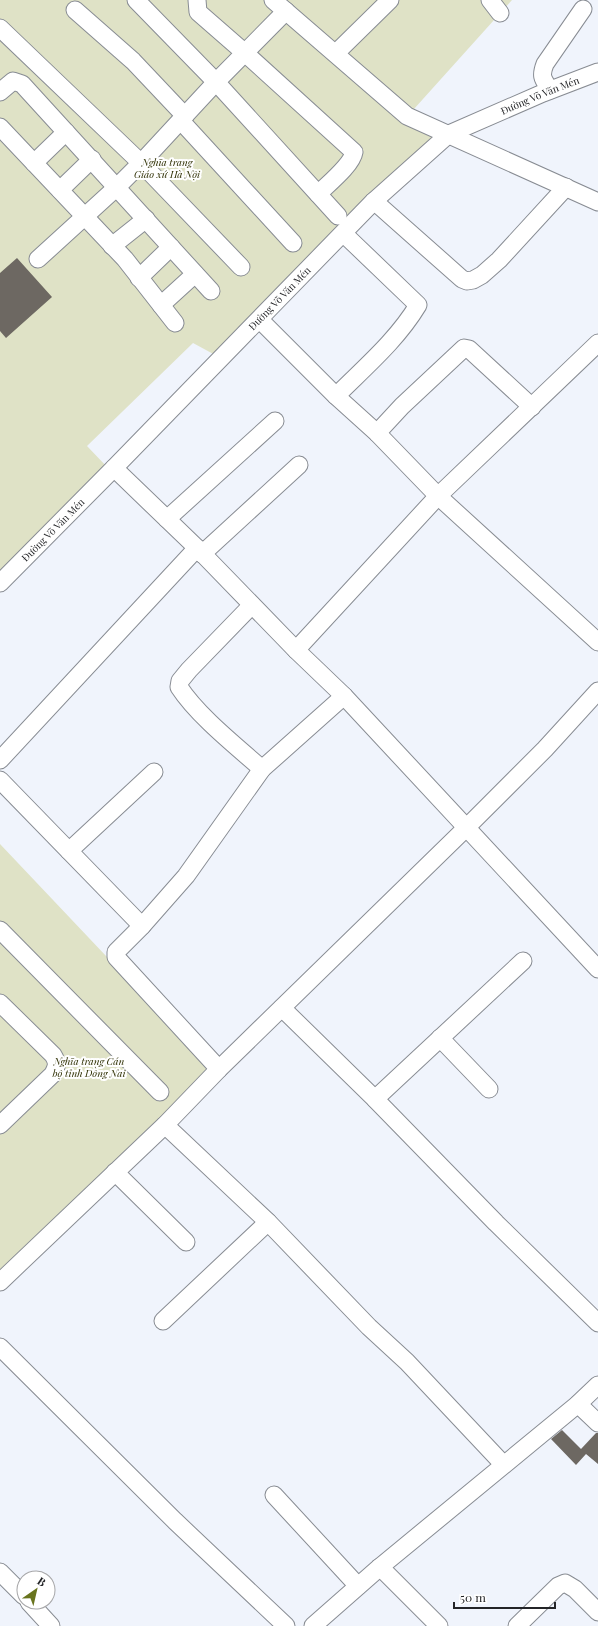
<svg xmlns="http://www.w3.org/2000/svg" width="598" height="1626" viewBox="0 0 598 1626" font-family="'Playfair Display',serif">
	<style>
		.green { fill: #dfe2c6 }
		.building { fill: #6d6862 }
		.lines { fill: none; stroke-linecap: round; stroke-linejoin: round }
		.minor-casing { stroke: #888c93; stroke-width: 19 }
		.minor { stroke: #fff; stroke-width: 17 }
		.labels { text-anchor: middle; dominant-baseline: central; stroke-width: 4; stroke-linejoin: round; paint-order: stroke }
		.street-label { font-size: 10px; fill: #232427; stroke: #fff }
		.park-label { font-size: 10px; font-style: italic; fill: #2d2e00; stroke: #fff }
	</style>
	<rect width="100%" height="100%" fill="#f0f4fc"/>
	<!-- green -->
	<path class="green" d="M0,0H512L405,119L440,135L217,356L193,343L87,446L108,468L0,576Z
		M0,844L213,1069L0,1275Z"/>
	<!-- building -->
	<path class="building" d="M17,258L52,297L6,338L0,331V273Z
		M562,1430L581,1449L596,1433H598V1464L586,1454L576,1465L551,1439Z"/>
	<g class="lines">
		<!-- minor casing -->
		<g class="minor-casing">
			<g id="minor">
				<path d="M136,0L216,82L338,216"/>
				<path d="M197,0L198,12L245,53L354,152C352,165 328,184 318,194"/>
				<path d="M273,0L407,116L598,202"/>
				<path d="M490,0L500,13"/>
				<path d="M75,10L133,61L185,116"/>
				<path d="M0,28L141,163L241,267"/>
				<path d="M336,53L390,0"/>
				<path d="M550,90C543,79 540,77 545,64L583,9"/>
				<path d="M0,92L13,81L22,84L211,291"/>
				<path d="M181,121L293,243"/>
				<path d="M0,127L125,259L175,323"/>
				<path d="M34,163L66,132"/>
				<path d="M60,190L92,159"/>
				<path d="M374,201L462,279L467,281L473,280L482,275L499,260L566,187"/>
				<path d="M112,246L146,219"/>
				<path d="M38,259L117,187L141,163L216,82L286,11"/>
				<path d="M139,278L171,247"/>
				<path d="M161,305L195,274"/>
				<path d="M260,320L336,396L377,433L438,496L598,642"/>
				<path d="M336,396C365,367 397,340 418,305L344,234"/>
				<path d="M377,433L402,406L464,348L469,349L532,407"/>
				<path d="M114,468L197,548L296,650L344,696L598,969"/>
				<path d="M167,519L275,421"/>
				<path d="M202,554L299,465"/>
				<path id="s1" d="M0,583L114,468L374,201L449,134L543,93L598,72"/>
				<path d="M252,605L189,670L180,681L179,687C198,716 236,746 262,769"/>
				<path d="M296,650L438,496L598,343"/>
				<path d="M0,760L197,548"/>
				<path d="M0,780L142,926"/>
				<path d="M69,851L154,772"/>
				<path d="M0,930L160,1092"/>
				<path d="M0,1003L53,1055C58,1063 57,1066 53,1074L0,1125"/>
				<path d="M282,1008L375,1099L496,1223L598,1323"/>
				<path d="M440,1038L489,1089"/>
				<path d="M219,1069L116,957V952L142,926L186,876L262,769L344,696"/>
				<path d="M375,1099L523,961"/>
				<path d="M165,1125L268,1222L369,1327L407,1362L503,1464"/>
				<path d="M115,1172L186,1242"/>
				<path d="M0,1282L165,1125L219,1069L467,827L545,749L598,691"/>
				<path d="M163,1321L268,1222"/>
				<path d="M0,1347L175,1521L286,1626"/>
				<path d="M578,1404L598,1423"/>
				<path d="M274,1495L358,1586"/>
				<path d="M380,1567L439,1626"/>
				<path d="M0,1572L24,1596"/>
				<path d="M29,1602L51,1626"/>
				<path d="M313,1626L380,1567L578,1404L598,1385"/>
				<path d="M517,1626L558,1586L565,1583L575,1589L598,1612"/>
			</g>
		</g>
		<!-- minor -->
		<use href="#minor" class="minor"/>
	</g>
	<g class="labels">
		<!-- street labels -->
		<g class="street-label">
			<text stroke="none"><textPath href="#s1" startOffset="734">Đường Võ Văn Mén</textPath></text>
			<text stroke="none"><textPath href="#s1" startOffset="399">Đường Võ Văn Mén</textPath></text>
			<text stroke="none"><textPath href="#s1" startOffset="75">Đường Võ Văn Mén</textPath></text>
		</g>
		<!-- park labels -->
		<g class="park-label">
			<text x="167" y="162">Nghĩa trang<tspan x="167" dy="12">Giáo xứ Hà Nội</tspan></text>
			<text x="89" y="1061">Nghĩa trang Cán<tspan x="89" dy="12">bộ tỉnh Đồng Nai</tspan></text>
		</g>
	</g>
	<!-- north arrow -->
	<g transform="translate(36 1590) rotate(34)"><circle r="19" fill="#ffffff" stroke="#a7a7a9"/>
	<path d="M0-3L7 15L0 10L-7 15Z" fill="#69741e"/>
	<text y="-6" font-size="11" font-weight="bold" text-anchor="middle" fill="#232427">B</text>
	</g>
	<!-- scale -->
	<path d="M454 1602v6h101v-6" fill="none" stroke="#232427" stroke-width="2"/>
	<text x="460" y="1602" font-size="12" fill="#232427" stroke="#ffffff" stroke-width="3" paint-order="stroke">50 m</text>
</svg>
